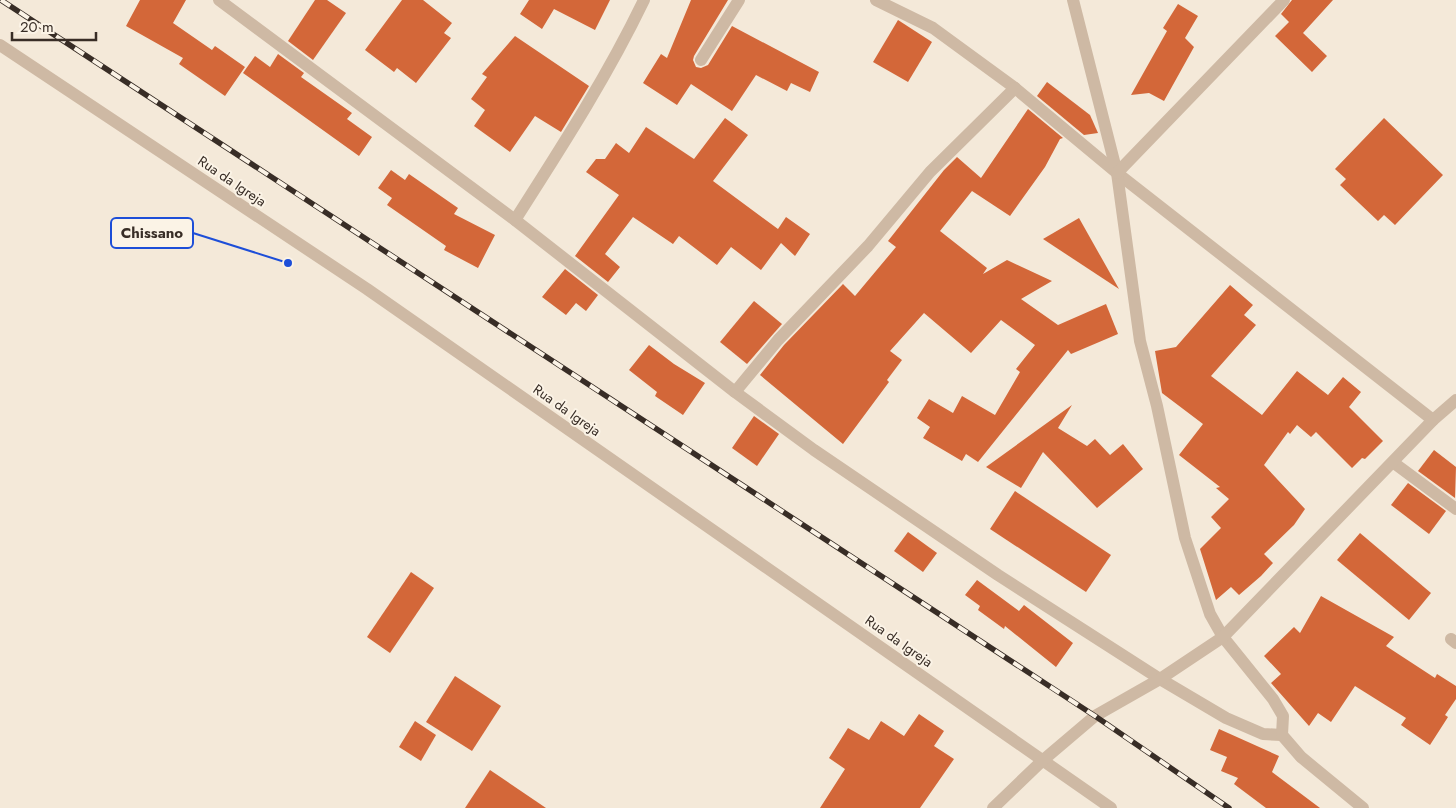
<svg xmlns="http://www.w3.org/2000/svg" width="1456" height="808" viewBox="0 0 1456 808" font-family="Jost,sans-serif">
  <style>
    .building { fill: #d36739 }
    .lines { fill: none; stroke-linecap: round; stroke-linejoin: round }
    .minor { stroke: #ceb9a4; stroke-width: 12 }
    .rail-casing { stroke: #382d26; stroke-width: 5.5 }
    .rail { stroke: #fbf3e6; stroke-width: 4; stroke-dasharray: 11; stroke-linecap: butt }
    .labels { text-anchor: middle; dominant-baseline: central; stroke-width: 4; stroke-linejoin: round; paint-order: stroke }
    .street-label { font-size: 14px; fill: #382d26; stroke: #fbf3e6 }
    .leader { fill: none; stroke: #1d4ed8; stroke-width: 2 }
    .callout-dot { fill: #1d4ed8; stroke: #fbf3e6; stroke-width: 2 }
    .callout { fill: #fbf3e6; stroke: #1d4ed8; stroke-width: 2 }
    .callout-label { font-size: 15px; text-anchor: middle; font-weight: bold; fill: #382d26 }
  </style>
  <rect width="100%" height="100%" fill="#f4e9d9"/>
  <!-- building -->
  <g class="building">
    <path d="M140 0H186L173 23 212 50 215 46 245 67 225 96 179 64 183 58 126 26Z"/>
    <path d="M315 0H327L346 13 313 60 288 41Z"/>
    <path d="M402 0H423L452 23 444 33 451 38 416 83 397 68 394 72 365 50Z"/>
    <path d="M529 0H610L595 30 554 9 542 29 520 14Z"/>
    <path d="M691 0H728L694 56 693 60 696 67 701 68 708 65 732 26 819 72 810 92 791 83 787 91 756 75 732 111 691 84 677 105 643 83 661 54 667 58Z"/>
    <path d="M1292 0H1333L1303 33 1327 56 1312 72 1275 36 1289 22 1281 14Z"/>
    <path d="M1178 4 1198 16 1185 38 1194 47 1164 101 1149 93 1131 95 1167 31 1163 28Z"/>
    <path d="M898 20 932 42 908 82 873 62Z"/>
    <path d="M515 36 589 86 561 132 535 116 510 152 474 126 485 110 471 99 487 77 482 74Z"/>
    <path d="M278 54 304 73 301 77 352 113 347 119 372 137 359 156 243 73 255 56 270 67Z"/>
    <path d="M1047 82 1090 115 1098 133 1084 135 1037 96Z"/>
    <path d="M1028 109 1063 138 1060 139 1045 167 1010 216 972 191 940 231 987 268 983 274 1007 260 1052 281 1021 299 1058 325 1106 304 1118 334 1071 354 1068 350 978 462 966 454 962 461 923 438 930 427 917 418 929 399 953 413 962 396 995 415 1020 372 1016 369 1035 345 1001 320 971 353 924 313 890 351 902 360 887 380 889 382 843 444 760 375 784 345 843 284 855 296 896 247 888 241 944 170 957 157 981 178Z"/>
    <path d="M725 118 748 135 713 181 778 229 786 217 810 234 795 256 781 243 761 270 731 247 717 265 679 236 673 244 633 217 605 254 620 267 608 282 575 256 619 195 586 172 596 159H605L616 143 629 153 646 127 694 159Z"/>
    <path d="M1384 118 1443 175 1395 225 1384 215 1378 221 1340 185 1346 179 1335 169Z"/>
    <path d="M391 170 405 180 409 174 458 208 454 214 495 235 478 268 444 250 446 246 387 205 392 198 378 188Z"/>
    <path d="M1079 218 1119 289 1043 239Z"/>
    <path d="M565 269 598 295 586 311 576 303 566 315 542 297Z"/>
    <path d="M1230 285 1253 305 1244 315 1256 325 1211 376 1262 415 1297 371 1328 395 1343 377 1361 392 1349 407 1383 441 1365 459 1362 458 1352 468 1316 432 1311 437 1297 425 1290 434 1288 432 1264 465 1305 509 1294 525 1264 554 1273 563 1261 576 1239 595 1231 587 1216 600 1200 549 1221 528 1211 517 1229 499 1216 488 1220 487 1179 455 1203 424 1162 393 1155 351 1176 347Z"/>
    <path d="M754 301 782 324 747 364 720 342Z"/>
    <path d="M649 345 674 364 705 383 683 415 655 396 657 392 629 370Z"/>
    <path d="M1072 405 1058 428 1087 446 1095 439 1110 455 1123 444 1143 469 1097 508 1043 452 1021 488 986 467Z"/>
    <path d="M754 416 779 434 757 466 732 448Z"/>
    <path d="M1434 450 1456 467 1455 498 1418 471Z"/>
    <path d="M1408 483 1446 511 1429 534 1391 505Z"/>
    <path d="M1015 491 1111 555 1086 592 990 529Z"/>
    <path d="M908 532 937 553 923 572 894 551Z"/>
    <path d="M1360 533 1431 593 1409 620 1337 560Z"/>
    <path d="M411 572 434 588 390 653 367 637Z"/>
    <path d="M977 580 1019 611 1024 605 1073 643 1056 667 1005 626 1004 629 978 610 980 606 965 595Z"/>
    <path d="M1321 596 1394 637 1386 646 1435 678 1437 674 1456 686V699L1445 715 1448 717 1430 745 1401 725 1406 718 1355 686 1331 722 1318 713 1309 726 1271 683 1281 674 1264 656 1294 627 1300 633Z"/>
    <path d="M455 676 501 706 472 751 426 722Z"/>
    <path d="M919 714 944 731 934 746 954 759 920 808H820L845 769 829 758 848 728 869 740 881 721 904 736Z"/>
    <path d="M415 721 436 735 421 761 399 747Z"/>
    <path d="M1219 729 1279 756 1272 772 1320 808H1266L1234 784 1238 778 1221 771 1227 757 1210 750Z"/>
    <path d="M490 770 546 808H465Z"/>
  </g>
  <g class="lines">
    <!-- minor -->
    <g class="minor">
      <path d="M219 0 515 220 735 392 814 450 998 575 1160 679 1226 718 1263 734 1282 735"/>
      <path d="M876 0 933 28 1015 88 1117 173 1433 420"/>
      <path d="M1073 0 1117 173 1140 341 1157 406 1185 538 1210 614 1223 637 1273 699 1283 716 1282 735 1301 757 1363 808"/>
      <path d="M0 45 367 289 1111 808"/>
      <path d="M701 60 739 0"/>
      <path d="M1117 173 1284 0"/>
      <path d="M515 220C561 148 607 77 644 0"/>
      <path d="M735 392 778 340 868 246 930 172 1015 88"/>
      <path d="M1394 463 1456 509"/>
      <path d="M1451 639 1456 643"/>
      <path d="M993 808 1042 761 1095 716 1160 679 1223 637 1433 420 1456 400"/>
    </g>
    <defs>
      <path id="rail" d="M1 0 1095 716 1229 808"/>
    </defs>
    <!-- rail casing -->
    <use href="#rail" class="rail-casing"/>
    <!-- rail -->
    <use href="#rail" class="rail"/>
  </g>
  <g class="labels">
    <!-- street labels -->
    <g class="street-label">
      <text transform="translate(232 181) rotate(34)">Rua da Igreja</text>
      <text transform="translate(567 410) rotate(35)">Rua da Igreja</text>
      <text transform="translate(899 641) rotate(35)">Rua da Igreja</text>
    </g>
  </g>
  <!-- callouts -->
  <path class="leader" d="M288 263L193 233"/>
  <circle class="callout-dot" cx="288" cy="263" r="5"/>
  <rect class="callout" x="111" y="218" width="82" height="30" rx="5"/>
  <g class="callout-label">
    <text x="152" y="238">Chissano</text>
  </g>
  <!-- scale -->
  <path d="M12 32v8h84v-8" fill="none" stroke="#382d26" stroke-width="2.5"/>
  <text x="20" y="32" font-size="15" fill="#382d26" stroke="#fbf3e6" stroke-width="4" paint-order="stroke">20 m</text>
</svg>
